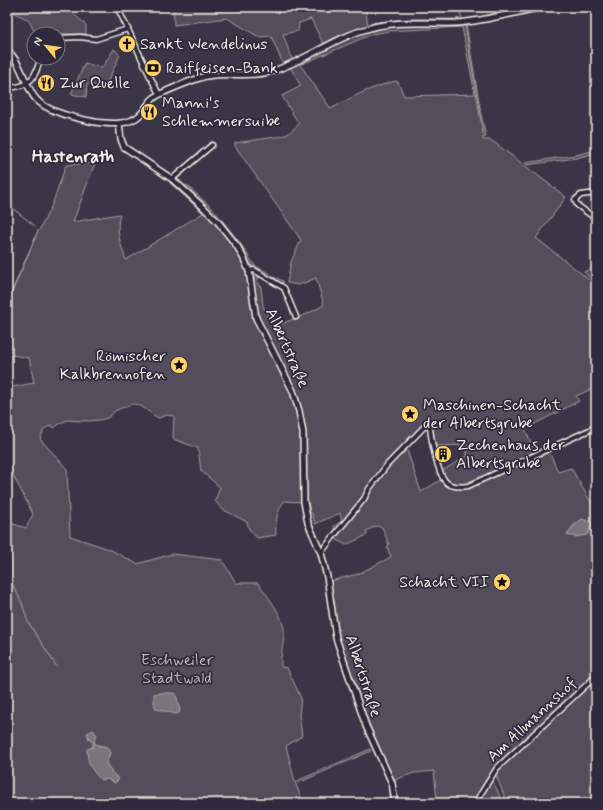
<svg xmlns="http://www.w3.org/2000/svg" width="603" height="810" viewBox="0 0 603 810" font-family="Mynerve,sans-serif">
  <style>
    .green { fill: #534e5c; stroke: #a4a0a2; fill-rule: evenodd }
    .water { fill: #78747b; stroke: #aaa6a7 }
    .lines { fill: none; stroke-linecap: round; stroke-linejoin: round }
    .stream { stroke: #aaa6a7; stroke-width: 1 }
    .minor-casing { stroke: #f4f1e8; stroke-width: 7 }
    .major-casing { stroke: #f4f1e8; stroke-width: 8 }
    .minor { stroke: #2f2a3d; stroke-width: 4 }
    .major { stroke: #2f2a3d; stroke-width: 5 }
    .labels { text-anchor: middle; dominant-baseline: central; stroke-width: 3.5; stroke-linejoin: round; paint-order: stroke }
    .poi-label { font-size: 16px; fill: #f4f1e8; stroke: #2f2a3d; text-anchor: start }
    .street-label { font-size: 16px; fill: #f4f1e8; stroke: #2f2a3d }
    .park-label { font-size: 16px; fill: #bcb8b7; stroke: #2f2a3d }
    .quarter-label { font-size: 18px; font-weight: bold; fill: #f4f1e8; stroke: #2f2a3d }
  </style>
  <rect width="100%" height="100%" fill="#3b3647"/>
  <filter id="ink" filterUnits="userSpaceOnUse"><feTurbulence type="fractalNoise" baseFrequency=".025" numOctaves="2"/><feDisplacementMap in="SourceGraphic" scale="8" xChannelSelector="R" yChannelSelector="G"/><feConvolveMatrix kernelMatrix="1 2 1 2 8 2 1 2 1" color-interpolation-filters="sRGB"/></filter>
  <g filter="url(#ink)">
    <!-- green -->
    <g class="green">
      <path d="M7 7H66L86 25V34H40C30 30 34 27 28 20 26 18 11 12 7 9Z"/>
      <path d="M164 7H365L368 25 366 27 324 45 311 19 299 23 298 31 283 34 292 60 283 64 271 36 259 37 227 18 174 25 173 8Z"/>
      <path d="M408 19H460L461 20 408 21 372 26 370 23Z"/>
      <path d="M466 24 481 114 486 137H483V140H489L495 143 566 197 536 238 596 285V387L576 396 579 401 525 429 535 453 468 485C453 485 448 485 442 471L467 456V445L434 446 430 422 406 447 421 492 442 479C449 486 459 489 469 488L547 451H549L558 472 571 468 596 511V674L494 768 472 803H424L437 800 434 771 414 773 394 780C372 735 353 687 339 639 334 620 333 600 330 581L358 574 391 557 387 547 389 545 382 527 376 526 366 531 367 535 346 545 337 540 334 526 342 521 340 513 315 524 312 513H310L307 495 302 496V502L284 501C277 511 275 522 276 535L257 538 249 529 247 522 222 509 215 501 220 487 201 471 198 448 173 439 174 416 166 415 159 418C152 416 141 403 133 404 131 404 118 410 116 410 113 413 110 417 107 418 98 422 76 421 67 420 62 423 58 424 54 428L52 425 44 429 40 439 67 469 70 536 109 549 137 564 172 554 222 560 236 583H258C268 597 286 618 284 636 283 647 280 655 281 667L287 668 301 698 299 715 302 736 286 746 295 782 303 803H105L94 798 89 803H7V522L26 528 33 514 13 475H7V388L34 383 29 358 7 354V302L38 231 40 229 52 205 66 165 95 163 73 222 119 214 120 215C115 230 121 246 126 260L203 213 170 183 172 182C200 206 242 243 248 282L254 281 255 272 267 278 259 277 257 281 258 285 261 287 263 306 273 327 307 314 324 305 316 278 299 285 287 283 291 262 301 240 235 146V143L282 136 288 134 299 124 282 96 301 86 290 67 299 63 331 109C353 96 370 88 395 81L398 82 404 96 475 94 462 27 389 31 372 34 302 64V60C324 49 347 36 372 30 401 23 436 24 466 24ZM94 740 95 744 107 747 110 753 106 763 112 773 119 779 111 782 108 779 93 747Z"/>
      <path d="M114 49 120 55 105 87 87 84 86 97 71 94 85 63 102 68Z"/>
      <path d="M596 150V153L576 158 527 165 525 163 576 155Z"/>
      <path d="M187 185 213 209 240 243 255 266 269 273 271 276 283 281 284 282 279 283 253 269 252 265 239 244 211 211 185 186Z"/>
      <path d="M596 266V283L584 272Z"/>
      <path d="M596 679V803H507L495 773Z"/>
      <path d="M370 749 371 751 298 783 297 781Z"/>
      <path d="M491 781H493L503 803H477Z"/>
    </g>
    <!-- water -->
    <g class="water">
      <path d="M582 519 593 523 587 535 575 537 567 535 573 526Z"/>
      <path d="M162 693H172L176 694 180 711 179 713 176 714 156 709 154 703V694Z"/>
      <path d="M93 730 97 735 94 740 95 744C103 749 104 742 110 753L106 763 112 773 119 779 115 783 108 779 101 780C92 771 87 763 87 749L93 747V743L89 739 87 733Z"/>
    </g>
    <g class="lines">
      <!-- stream -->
      <g class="stream">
        <path d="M459 7 462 19"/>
        <path d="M465 25 483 134"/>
        <path d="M7 204 35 226"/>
        <path d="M7 304 38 231"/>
        <path d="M7 578 14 587 22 603 28 622 57 667"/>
      </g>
      <defs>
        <g id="minor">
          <path d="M117 7C132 36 144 66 159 94"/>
          <path d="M58 38 80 37 96 39 128 29"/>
          <path d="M7 88C30 87 36 78 40 58"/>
          <path d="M172 179 212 145"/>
          <path d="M596 193 581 195 575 200 577 205 596 219"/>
          <path d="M249 271 254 270 284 288 296 317"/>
          <path d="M321 553 333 537 364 499 369 489 387 465 425 426 428 425 430 427C431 439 437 471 445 481 450 487 461 487 468 486L596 427"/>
          <path d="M475 803 497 768 596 676"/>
        </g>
        <g id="major">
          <path d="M7 50C17 59 22 72 27 84 30 89 32 95 36 99 47 112 79 119 95 122 110 124 129 126 141 114 146 109 148 102 154 98 159 93 200 77 207 76 229 72 254 78 276 70 308 59 336 37 370 28 398 20 428 24 457 23 485 21 513 13 541 7"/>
          <path d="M119 124 121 139 124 147 172 179 203 207 218 222 237 246 244 259 249 271 256 318 293 391 299 411 303 433 304 502 308 523 321 553 327 577 336 638 366 726 392 783 395 803"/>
        </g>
      </defs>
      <!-- minor casing -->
      <use href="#minor" class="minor-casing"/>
      <!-- major casing -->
      <use href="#major" class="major-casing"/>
      <!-- minor -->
      <use href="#minor" class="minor"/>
      <!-- major -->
      <use href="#major" class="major"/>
    </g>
  </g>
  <!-- icons -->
  <defs>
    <symbol id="church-disc" viewBox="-11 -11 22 22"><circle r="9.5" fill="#ffd166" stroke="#2f2a3d"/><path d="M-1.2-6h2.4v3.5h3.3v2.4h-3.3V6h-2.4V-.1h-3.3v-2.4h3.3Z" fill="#111"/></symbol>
    <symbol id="bank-disc" viewBox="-11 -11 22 22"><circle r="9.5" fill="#ffd166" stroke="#2f2a3d"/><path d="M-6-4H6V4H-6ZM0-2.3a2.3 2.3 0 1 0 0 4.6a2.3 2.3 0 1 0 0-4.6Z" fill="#111"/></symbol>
    <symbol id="restaurant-disc" viewBox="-11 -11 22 22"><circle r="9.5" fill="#ffd166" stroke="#2f2a3d"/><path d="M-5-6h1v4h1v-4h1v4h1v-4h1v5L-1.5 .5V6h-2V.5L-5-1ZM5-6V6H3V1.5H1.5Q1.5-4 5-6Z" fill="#111"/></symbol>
    <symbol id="sight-disc" viewBox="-11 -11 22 22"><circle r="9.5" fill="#ffd166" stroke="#2f2a3d"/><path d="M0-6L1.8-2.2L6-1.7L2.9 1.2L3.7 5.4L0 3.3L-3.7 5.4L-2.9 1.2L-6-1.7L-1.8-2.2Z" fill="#111"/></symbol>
    <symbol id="building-disc" viewBox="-11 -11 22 22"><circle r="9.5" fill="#ffd166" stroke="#2f2a3d"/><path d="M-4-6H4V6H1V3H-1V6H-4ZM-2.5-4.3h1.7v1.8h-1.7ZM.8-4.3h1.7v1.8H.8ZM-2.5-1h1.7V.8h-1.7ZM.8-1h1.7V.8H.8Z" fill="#111"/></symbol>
  </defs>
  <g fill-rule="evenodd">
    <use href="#church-disc" x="117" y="34" width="20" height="20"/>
    <use href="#bank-disc" x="143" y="58" width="20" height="20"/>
    <use href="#restaurant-disc" x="36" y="73" width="20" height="20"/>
    <use href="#restaurant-disc" x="139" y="102" width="20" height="20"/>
    <use href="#sight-disc" x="169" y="355" width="20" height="20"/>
    <use href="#sight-disc" x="400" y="404" width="20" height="20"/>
    <use href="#building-disc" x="433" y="444" width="20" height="20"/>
    <use href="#sight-disc" x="492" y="572" width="20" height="20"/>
  </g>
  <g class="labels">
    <!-- poi labels -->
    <g class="poi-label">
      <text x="140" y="44">Sankt Wendelinus</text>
      <text x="166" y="68">Raiffeisen-Bank</text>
      <text x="59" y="83">Zur Quelle</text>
      <text x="162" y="103">Manni's<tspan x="162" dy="18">Schlemmersuibe</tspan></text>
      <text x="166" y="356" text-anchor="end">Römischer<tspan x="166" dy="18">Kalkbrennofen</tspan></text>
      <text x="423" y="405">Maschinen-Schacht<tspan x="423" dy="18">der Albertsgrube</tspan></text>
      <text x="456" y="445">Zechenhaus der<tspan x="456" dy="18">Albertsgrube</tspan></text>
      <text x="489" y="582" text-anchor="end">Schacht VII</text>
    </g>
    <!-- street labels -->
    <g class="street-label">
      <text transform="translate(287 348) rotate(66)">Albertstraße</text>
      <text transform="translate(363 676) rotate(72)">Albertstraße</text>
      <text transform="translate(532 720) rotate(-43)">Am Allmannshof</text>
    </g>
    <!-- park labels -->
    <g class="park-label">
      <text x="177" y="660">Eschweiler<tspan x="177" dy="18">Stadtwald</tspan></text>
    </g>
    <!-- quarter labels -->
    <g class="quarter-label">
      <text x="73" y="157">Hastenrath</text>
    </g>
  </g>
  <!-- margin -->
  <rect width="603" height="810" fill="none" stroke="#2f2a3d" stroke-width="24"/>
  <rect x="12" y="12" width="579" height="786" fill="none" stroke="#f4f1e8" stroke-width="1.5" filter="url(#ink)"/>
  <!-- north arrow -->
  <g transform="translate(46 46) rotate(299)"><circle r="19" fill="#2f2a3d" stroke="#7e7a81"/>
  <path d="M0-3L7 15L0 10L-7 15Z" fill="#ffd166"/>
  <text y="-6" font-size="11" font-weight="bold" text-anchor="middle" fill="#f4f1e8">N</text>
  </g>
</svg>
